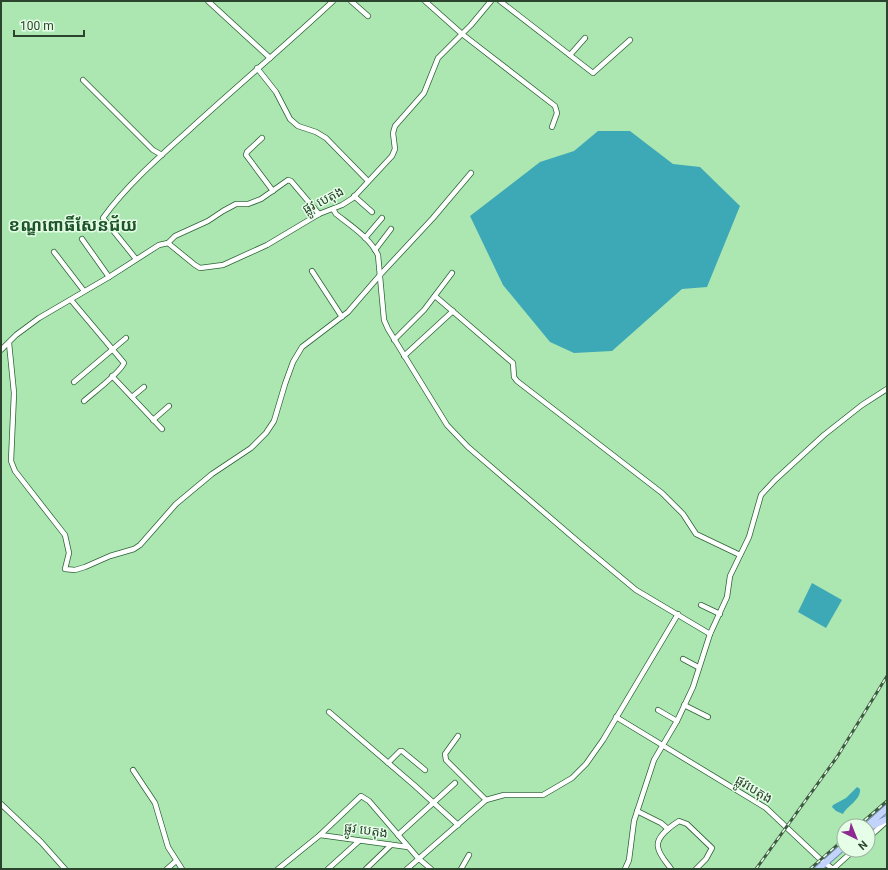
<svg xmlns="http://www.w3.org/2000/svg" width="888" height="870" viewBox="0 0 888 870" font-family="Roboto,'Noto Sans Khmer',sans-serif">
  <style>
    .water { fill: #3da9b7 }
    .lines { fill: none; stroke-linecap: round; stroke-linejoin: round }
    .minor-casing { stroke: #2c6335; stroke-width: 6 }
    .major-casing { stroke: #748db3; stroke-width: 8 }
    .minor { stroke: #fff; stroke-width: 4.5 }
    .major { stroke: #c2d3fc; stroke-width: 6 }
    .rail-casing { stroke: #3e5b41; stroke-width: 3 }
    .rail { stroke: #e6fee8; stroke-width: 1.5; stroke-dasharray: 4.5; stroke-linecap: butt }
    .labels { text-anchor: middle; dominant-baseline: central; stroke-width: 3; stroke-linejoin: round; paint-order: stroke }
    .street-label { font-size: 13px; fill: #2c442e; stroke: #e6fee8 }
    .district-label { font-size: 17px; font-weight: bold; fill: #1e5528; stroke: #e6fee8 }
  </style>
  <rect width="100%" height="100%" fill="#ace7b2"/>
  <!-- water -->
  <g class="water">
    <path d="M598 131H630L673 164 700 167 740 206 707 287 682 289 612 351 574 353 550 342 503 285 470 216 540 162 574 151Z"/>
    <path d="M812 583 842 600 826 628 798 612Z"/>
    <path d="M857 787 860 789C861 800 848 805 843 814L836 811 832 807 833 805 846 798Z"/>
  </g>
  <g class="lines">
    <defs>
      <g id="minor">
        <path d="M208 1 270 58"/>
        <path d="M351 1 368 16"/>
        <path d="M425 1 462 34 555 106 557 113 552 127"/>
        <path d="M500 1 593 73 630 40"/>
        <path d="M570 55 585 38"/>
        <path d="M257 68 276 92 290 119 298 126 316 132 326 138 368 181"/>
        <path d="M83 80 153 150 162 155"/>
        <path d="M262 138 247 152 246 155 273 191"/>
        <path d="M354 196 372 212"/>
        <path d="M333 209 336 214C351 226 370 238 378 255L384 320 388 329 447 425 468 447 582 545 636 590 710 634"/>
        <path d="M365 238 382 218"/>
        <path d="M82 239 109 277"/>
        <path d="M168 243 175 236 208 221 223 211 236 204H248L261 199 288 180 291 181 319 214"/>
        <path d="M375 250 391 229"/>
        <path d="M54 252 84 291"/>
        <path d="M136 259 103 218C127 185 158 158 188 131 236 87 286 45 333 1"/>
        <path d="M312 271 342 317"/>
        <path d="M435 296 513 363 514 377 517 381 662 493 683 514 696 534 740 555"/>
        <path d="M71 300 124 363C120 373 93 393 84 401"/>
        <path d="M394 340 424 310 452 273"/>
        <path d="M9 343 14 393 11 461 15 471 65 535 69 553 65 569 75 570 85 567 110 556 134 549 140 545 176 504 212 474 251 448 266 433 274 421 285 384 293 362 302 347 348 312 380 275 433 218 471 173"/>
        <path d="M1 350 16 335 39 318 109 277 159 245 168 243 195 265 200 268 223 265 267 245 319 214 342 205 353 198 392 156 395 149 393 133 395 126 424 93 438 58 471 25 491 1"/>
        <path d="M404 356 453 311"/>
        <path d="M112 376 162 429"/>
        <path d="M74 382 126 338"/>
        <path d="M132 397 144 387"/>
        <path d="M153 420 169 406"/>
        <path d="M701 605 720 614"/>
        <path d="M683 659 698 667"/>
        <path d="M684 705 708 717"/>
        <path d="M658 710 677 721"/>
        <path d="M329 712 414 785 458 825"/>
        <path d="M616 717 766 808 821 860 833 869 854 850"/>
        <path d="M458 736 445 754 446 760 486 800"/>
        <path d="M388 763 400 751H402L425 770"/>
        <path d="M133 770 155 803 168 847 182 869"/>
        <path d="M1 804 41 842 65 869"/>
        <path d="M637 811 661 823 668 829"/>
        <path d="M320 835 408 847"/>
        <path d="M398 835 455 783"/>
        <path d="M868 838 887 821"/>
        <path d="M167 869 176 861"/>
        <path d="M278 869 320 835 361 796 369 801 418 858 431 869"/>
        <path d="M328 869 359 841"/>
        <path d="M366 869 391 845"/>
        <path d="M407 869 486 800 504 795H543L572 778 586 764 603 740 678 614"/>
        <path d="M461 869 469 855"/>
        <path d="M625 869 629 860 634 821 654 760 677 721 693 687 710 634 727 597 730 576 749 537 761 495 775 480 824 435 862 405 887 389"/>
        <path d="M671 869C667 863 659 855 658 847 656 837 671 826 679 821L687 824 712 848 706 859 696 869"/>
      </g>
      <g id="major">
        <path d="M867 826 887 808"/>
        <path d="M868 828 887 819"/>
        <path d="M818 869 844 846"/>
      </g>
    </defs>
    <!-- minor casing -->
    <use href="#minor" class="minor-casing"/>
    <!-- major casing -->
    <use href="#major" class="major-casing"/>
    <!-- minor -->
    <use href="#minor" class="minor"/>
    <!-- major -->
    <use href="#major" class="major"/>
    <defs>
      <g id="rail">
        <path d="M858 826 887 801"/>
        <path d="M756 869 837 757 887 676"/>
        <path d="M810 869 844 839"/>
      </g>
    </defs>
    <!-- rail casing -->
    <use href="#rail" class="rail-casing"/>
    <!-- rail -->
    <use href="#rail" class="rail"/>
  </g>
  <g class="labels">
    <!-- street labels -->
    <g class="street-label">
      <text transform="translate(323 200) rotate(-27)">ផ្លូវ បេតុង</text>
      <text transform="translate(754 789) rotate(32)">ផ្លូវបេតុង</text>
      <text transform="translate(366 830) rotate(8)">ផ្លូវ បេតុង</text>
    </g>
    <!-- district labels -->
    <g class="district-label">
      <text x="73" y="225">ខណ្ឌពោធិ៍សែនជ័យ</text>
    </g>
  </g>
  <!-- border -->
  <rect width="888" height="870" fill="none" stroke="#2c442e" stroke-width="4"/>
  <!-- north arrow -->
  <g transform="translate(856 838) rotate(137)"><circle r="19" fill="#e6fee8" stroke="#9cb49e"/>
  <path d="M0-3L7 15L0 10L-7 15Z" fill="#8e2990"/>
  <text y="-6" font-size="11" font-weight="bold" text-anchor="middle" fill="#2c442e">N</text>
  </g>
  <!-- scale -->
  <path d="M14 30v6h70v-6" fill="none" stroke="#2c442e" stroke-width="2"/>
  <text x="20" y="30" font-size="12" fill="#2c442e" stroke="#e6fee8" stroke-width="3" paint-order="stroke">100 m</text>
</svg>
